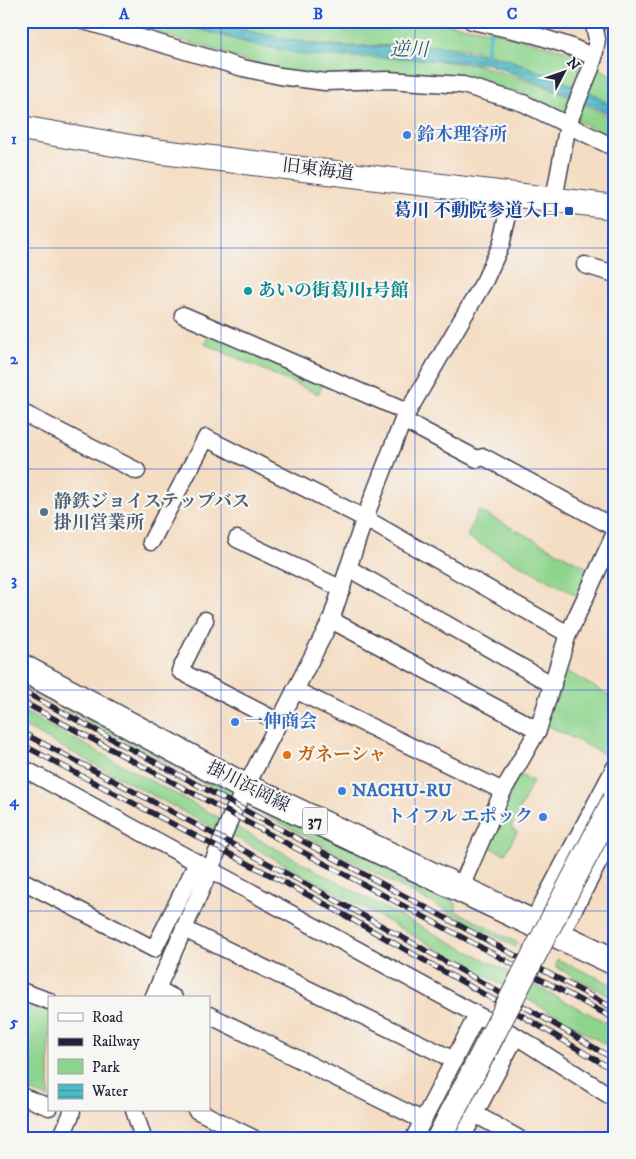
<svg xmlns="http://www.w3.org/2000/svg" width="636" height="1159" viewBox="0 0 636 1159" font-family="'IM FELL DW Pica','Noto Serif JP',serif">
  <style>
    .green { fill: #8ed48d; stroke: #587b64 }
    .water { fill: url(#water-rules); stroke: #376e80 }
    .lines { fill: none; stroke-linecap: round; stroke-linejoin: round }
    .stream { stroke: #4cbac5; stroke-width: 4.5 }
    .street-casing { stroke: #423e4f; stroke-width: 19 }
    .secondary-casing { stroke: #423e4f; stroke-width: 26 }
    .primary-casing { stroke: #423e4f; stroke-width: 29 }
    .street { stroke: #fff; stroke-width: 16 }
    .secondary { stroke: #fff; stroke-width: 24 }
    .primary { stroke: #fff; stroke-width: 26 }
    .rail-casing { stroke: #22223b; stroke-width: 5.5 }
    .rail { stroke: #f6f6f2; stroke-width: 4; stroke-dasharray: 11; stroke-linecap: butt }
    .secondary-bridge-casing { stroke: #423e4f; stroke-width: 26; stroke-linecap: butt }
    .secondary-bridge { stroke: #fff; stroke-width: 24 }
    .grid { fill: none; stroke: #1d4ed8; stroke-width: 1; stroke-opacity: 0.55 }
    .shop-dot { fill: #3f7fe0; stroke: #f6f6f2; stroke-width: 2 }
    .transit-dot { fill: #1a4fb4; stroke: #f6f6f2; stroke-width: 2 }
    .culture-dot { fill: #0f9aa8; stroke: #f6f6f2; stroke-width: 2 }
    .service-dot { fill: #5c6f8a; stroke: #f6f6f2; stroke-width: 2 }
    .food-dot { fill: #e8710a; stroke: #f6f6f2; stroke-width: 2 }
    .labels { text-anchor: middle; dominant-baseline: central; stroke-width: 4.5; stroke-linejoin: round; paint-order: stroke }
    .shield { fill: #f6f6f2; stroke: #626272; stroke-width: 1 }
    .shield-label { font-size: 16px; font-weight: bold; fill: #22223b }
    .shop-label { font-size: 18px; font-weight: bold; fill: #366cbe; stroke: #f6f6f2; text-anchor: start }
    .street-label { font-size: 18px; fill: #22223b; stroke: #f6f6f2 }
    .transit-label { font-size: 18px; font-weight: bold; fill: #164399; stroke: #f6f6f2; text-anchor: end }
    .culture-label { font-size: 18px; font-weight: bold; fill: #0d838f; stroke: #f6f6f2; text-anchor: start }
    .service-label { font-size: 18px; font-weight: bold; fill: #4e5e75; stroke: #f6f6f2; text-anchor: start }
    .food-label { font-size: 18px; font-weight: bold; fill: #c56008; stroke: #f6f6f2; text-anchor: start }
    .water-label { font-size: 19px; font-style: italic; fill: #31576b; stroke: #f6f6f2 }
    .neatline { fill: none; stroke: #1d4ed8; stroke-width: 2 }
    .grid-label { font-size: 16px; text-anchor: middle; font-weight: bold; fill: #1d4ed8 }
  </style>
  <defs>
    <pattern id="water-rules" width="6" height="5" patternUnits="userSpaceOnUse" patternTransform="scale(1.25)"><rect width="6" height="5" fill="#4cbac5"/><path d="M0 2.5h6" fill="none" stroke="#3f97a1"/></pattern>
  </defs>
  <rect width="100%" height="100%" fill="#f6f6f2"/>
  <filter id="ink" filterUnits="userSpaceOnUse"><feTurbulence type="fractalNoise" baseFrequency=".02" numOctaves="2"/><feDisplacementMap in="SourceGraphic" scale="10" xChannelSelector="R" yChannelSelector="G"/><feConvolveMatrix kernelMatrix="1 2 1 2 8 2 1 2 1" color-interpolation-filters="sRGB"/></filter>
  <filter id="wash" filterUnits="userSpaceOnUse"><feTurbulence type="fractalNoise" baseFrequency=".0096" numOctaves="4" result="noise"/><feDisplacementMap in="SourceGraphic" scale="20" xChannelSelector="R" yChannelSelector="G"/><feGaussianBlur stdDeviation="1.12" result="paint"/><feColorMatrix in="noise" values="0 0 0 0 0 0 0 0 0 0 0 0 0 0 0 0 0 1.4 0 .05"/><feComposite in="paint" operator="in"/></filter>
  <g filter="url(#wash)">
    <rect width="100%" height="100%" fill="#f4ddc3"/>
    <!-- green -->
    <g class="green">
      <path d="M117 21H172L248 43 321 56 421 59 478 65 544 86 615 119V140L522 93 442 75 332 80 266 69 228 54Z"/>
      <path d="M219 21 364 23 430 21 496 32 571 52 615 77V109L594 94 511 60 469 49 425 45 338 46 290 40 239 29Z"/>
      <path d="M209 333 325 382 318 394 205 344Z"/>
      <path d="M478 510 590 569 576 595 467 537Z"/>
      <path d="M558 666 615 699V741L608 756 541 722Z"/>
      <path d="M21 674 456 903V911L518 943 515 947 21 686Z"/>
      <path d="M21 710 396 914 615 1027V1050L499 983 239 839 214 828 21 725Z"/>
      <path d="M514 772 533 781 511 828 517 832 505 854 489 847 476 876 469 873Z"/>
      <path d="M557 959 615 986V999L556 967Z"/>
      <path d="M21 998 49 1008V1098L21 1088Z"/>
    </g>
    <!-- water -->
    <path class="water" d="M172 21H220L242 30 311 44 348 47 440 46 508 59 594 94 615 109V119L607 113 546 86 487 64 404 58 311 56 248 43Z"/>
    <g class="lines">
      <!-- stream -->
      <g class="stream">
        <path d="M234 32 237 21"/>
        <path d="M485 58 491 28"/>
      </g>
    </g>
  </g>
  <g filter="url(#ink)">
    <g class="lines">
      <defs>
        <g id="street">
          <path d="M84 21 243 68 280 76 325 82 388 80 463 85 523 103 615 148"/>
          <path d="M472 21 535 35 569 46 594 57"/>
          <path d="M554 199 568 124 591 68 594 57 597 39 593 21"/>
          <path d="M585 265 615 274"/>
          <path d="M183 315 407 412"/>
          <path d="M21 412 137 471"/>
          <path d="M403 420 477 459 484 457 615 528"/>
          <path d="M237 539 342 589"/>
          <path d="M151 542 206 438 364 518 568 634"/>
          <path d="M348 568 553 685"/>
          <path d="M205 620 180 671 279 722"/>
          <path d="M331 620 538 730"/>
          <path d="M295 690 503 791"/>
          <path d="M21 767 516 1036 615 1099"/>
          <path d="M21 880 154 949 197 863"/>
          <path d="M460 889 503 791 538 730 567 637 615 533"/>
          <path d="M532 923 615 767"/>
          <path d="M184 929 454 1060"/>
          <path d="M560 936 615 831"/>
          <path d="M157 989 174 998"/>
          <path d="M21 991 49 1001"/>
          <path d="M153 998 210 870 232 814 331 620 364 520 403 420 485 280 501 245 513 195"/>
          <path d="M209 1015 422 1120"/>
          <path d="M21 1096 49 1107"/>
          <path d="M134 1110 143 1138"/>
          <path d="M196 1110 253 1138"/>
          <path d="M475 1114 518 1138"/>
          <path d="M61 1138 71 1115 72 1110"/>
          <path d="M414 1138 477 1015"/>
          <path d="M462 1138 516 1036"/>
        </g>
        <path id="secondary" d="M21 128 154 151 615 207"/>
        <path id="primary" d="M21 667 245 787 615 962"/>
      </defs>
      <!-- street casing -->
      <use href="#street" class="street-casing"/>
      <!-- secondary casing -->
      <use href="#secondary" class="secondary-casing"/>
      <!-- primary casing -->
      <use href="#primary" class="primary-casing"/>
      <!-- street -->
      <use href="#street" class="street"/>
      <!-- secondary -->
      <use href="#secondary" class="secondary"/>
      <!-- primary -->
      <use href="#primary" class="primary"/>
      <defs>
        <g id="rail">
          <path d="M21 690 615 1009"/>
          <path d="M21 701 615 1019"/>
          <path d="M21 732C221 837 421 944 615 1060"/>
          <path d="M21 744 325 904 519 1014 615 1071"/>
        </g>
      </defs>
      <!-- rail casing -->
      <use href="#rail" class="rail-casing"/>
      <!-- rail -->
      <use href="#rail" class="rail"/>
      <defs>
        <path id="secondary-bridge" d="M439 1138 615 799"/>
      </defs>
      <!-- secondary-bridge casing -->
      <use href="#secondary-bridge" class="secondary-bridge-casing"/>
      <!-- secondary-bridge -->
      <use href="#secondary-bridge" class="secondary-bridge"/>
    </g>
  </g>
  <!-- grid -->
  <path class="grid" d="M221 21V1138M415 21V1138M21 248H615M21 469H615M21 690H615M21 911H615"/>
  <!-- markers -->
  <g class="shop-dot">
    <circle cx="407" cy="135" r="5"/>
    <circle cx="235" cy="722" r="5"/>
    <circle cx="342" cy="791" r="5"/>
    <circle cx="543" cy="817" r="5"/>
  </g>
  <rect class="transit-dot" x="564" y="206" width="10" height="10" rx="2.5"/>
  <circle class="culture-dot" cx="248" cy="291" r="5"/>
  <circle class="service-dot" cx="44" cy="512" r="5"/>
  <circle class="food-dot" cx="287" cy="755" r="5"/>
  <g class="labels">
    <!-- shield labels -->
    <rect class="shield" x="302.5" y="807.5" width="25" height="27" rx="4"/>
    <g class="shield-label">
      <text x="315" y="821">37</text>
    </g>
    <!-- shop labels -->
    <g class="shop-label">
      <text x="417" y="135">鈴木理容所</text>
      <text x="245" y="722">一伸商会</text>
      <text x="352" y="791">NACHU-RU</text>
      <text x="533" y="817" text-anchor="end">トイフル エポック</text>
    </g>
    <!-- street labels -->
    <g class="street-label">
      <text transform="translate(318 170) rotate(7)">旧東海道</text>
      <text transform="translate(248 787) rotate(27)">掛川浜岡線</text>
    </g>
    <!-- transit labels -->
    <g class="transit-label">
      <text x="559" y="211">葛川 不動院参道入口</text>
    </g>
    <!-- culture labels -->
    <g class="culture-label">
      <text x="258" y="291">あいの街葛川1号館</text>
    </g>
    <!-- service labels -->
    <g class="service-label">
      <text x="54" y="502">静鉄ジョイステップバス<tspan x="54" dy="21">掛川営業所</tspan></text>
    </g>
    <!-- food labels -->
    <g class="food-label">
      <text x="297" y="755">ガネーシャ</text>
    </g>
    <!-- water labels -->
    <g class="water-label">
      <text transform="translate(409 50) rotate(1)">逆川</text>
    </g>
  </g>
  <!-- margin -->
  <rect width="636" height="1159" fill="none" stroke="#f6f6f2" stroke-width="55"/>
  <!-- legend -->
  <rect x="48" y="996" width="162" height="115" fill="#f6f6f2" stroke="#a1a1a9"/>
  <rect x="58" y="1013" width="25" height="8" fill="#ffffff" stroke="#a1a1a9"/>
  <text x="92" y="1022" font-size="15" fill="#22223b">Road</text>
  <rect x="58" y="1038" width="25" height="8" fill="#22223b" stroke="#a1a1a9"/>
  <text x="92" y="1046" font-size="15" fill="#22223b">Railway</text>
  <rect x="58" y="1059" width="25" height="15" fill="#8ed48d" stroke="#a1a1a9"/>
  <text x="92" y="1072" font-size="15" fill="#22223b">Park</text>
  <rect x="58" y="1084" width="25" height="15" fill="url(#water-rules)" stroke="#a1a1a9"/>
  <text x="92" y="1096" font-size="15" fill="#22223b">Water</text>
  <!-- north arrow -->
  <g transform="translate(564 72) rotate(49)" stroke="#f6f6f2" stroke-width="4" paint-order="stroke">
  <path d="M0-4L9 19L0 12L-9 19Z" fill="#22223b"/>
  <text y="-8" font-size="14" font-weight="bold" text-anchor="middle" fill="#22223b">N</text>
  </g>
  <rect x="28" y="28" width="580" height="1104" class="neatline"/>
  <g class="grid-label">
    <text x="124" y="19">A</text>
    <text x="318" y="19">B</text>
    <text x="512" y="19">C</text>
    <text x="14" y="144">1</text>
    <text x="14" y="364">2</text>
    <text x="14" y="585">3</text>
    <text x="14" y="806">4</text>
    <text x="14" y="1027">5</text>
  </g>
</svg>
